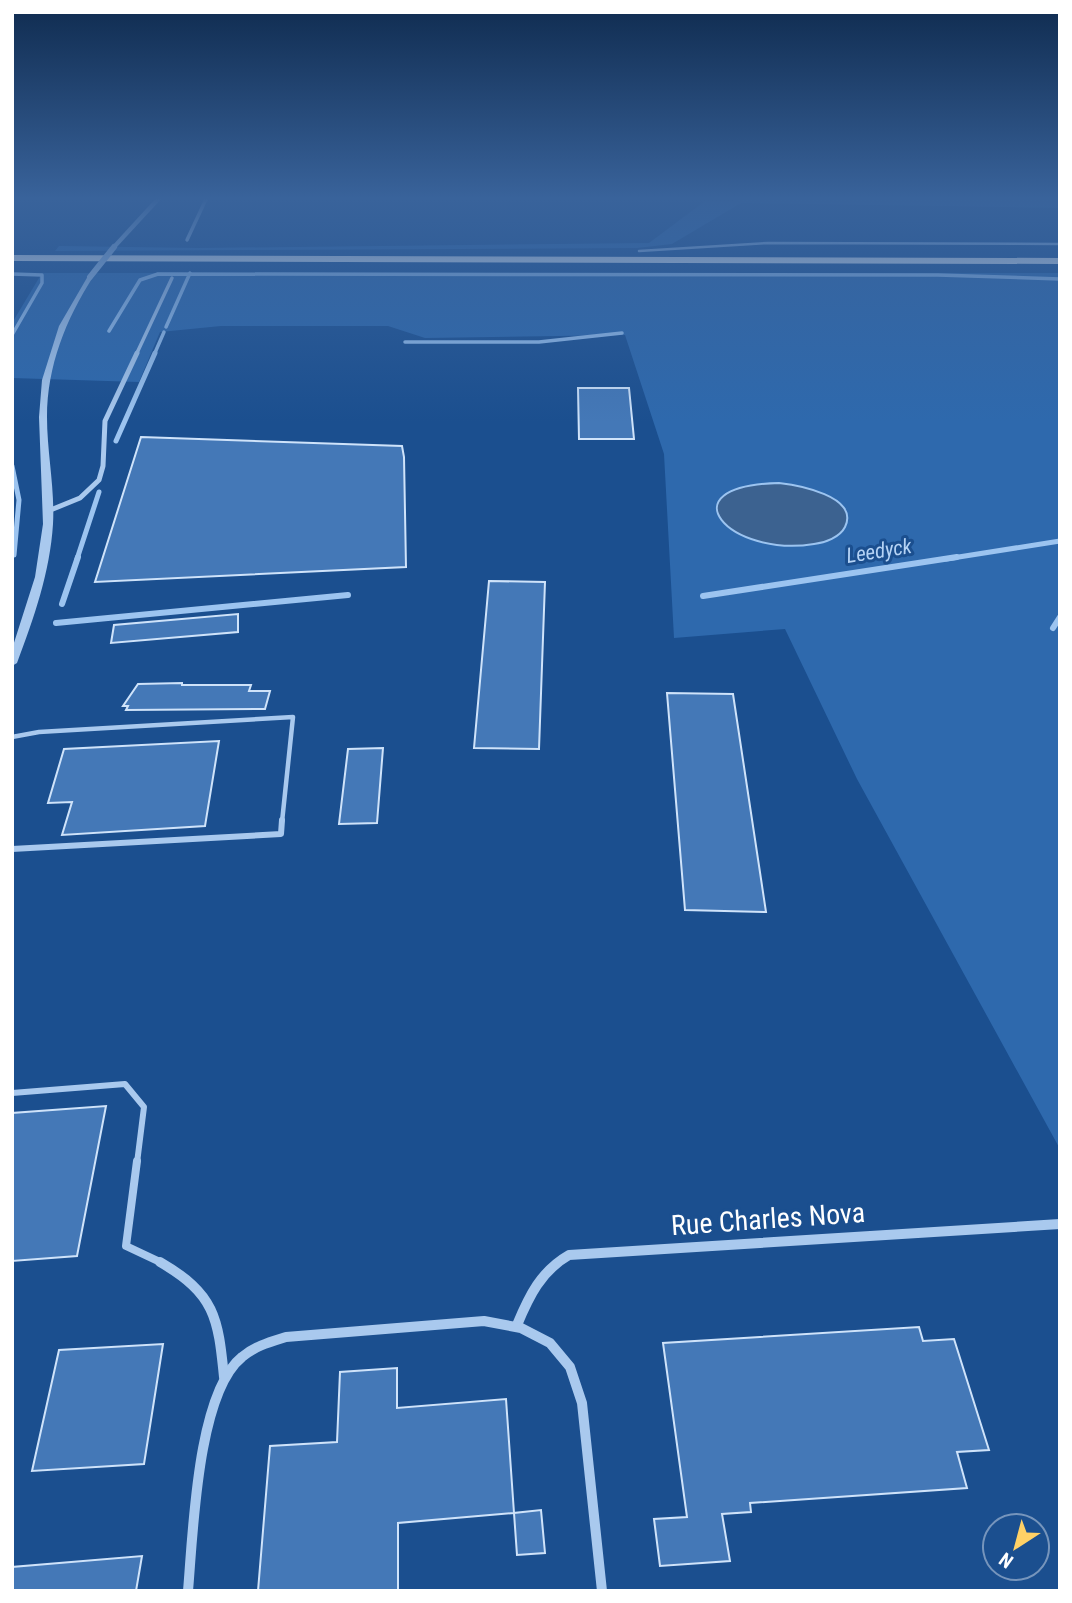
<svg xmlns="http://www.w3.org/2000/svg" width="1072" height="1603" viewBox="0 0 1072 1603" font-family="'Roboto Condensed',sans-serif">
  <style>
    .green { fill: #2e69ad }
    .water { fill: #3c6290; stroke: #9cc4f0; stroke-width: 2 }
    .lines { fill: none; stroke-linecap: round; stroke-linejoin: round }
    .stream-far2 { stroke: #9cc4f0; stroke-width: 3.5 }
    .stream-far1 { stroke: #9cc4f0; stroke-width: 5 }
    .stream { stroke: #9cc4f0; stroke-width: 6 }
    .building { fill: #4478b7; stroke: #cfe3fa; stroke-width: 2 }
    .service-far3 { stroke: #a9c9ee; stroke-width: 2.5 }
    .service-far2 { stroke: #a9c9ee; stroke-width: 4.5 }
    .service-far1 { stroke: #a9c9ee; stroke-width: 6 }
    .service { stroke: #a9c9ee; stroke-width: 8 }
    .minor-far2 { stroke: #a9c9ee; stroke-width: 3.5 }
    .minor-far1 { stroke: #a9c9ee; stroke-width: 5 }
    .minor { stroke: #a9c9ee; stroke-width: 10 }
    .tertiary { fill: #a9c9ee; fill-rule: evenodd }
    .motorway { fill: #fff; fill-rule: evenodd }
    .tertiary-bridge { stroke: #a9c9ee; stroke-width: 6 }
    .labels { text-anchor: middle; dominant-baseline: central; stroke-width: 6; stroke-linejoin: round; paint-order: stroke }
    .far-water-label { font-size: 21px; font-style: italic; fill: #b5d3f5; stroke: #1b4f8f }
    .near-street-label { font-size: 28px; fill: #fff; stroke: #1b4f8f }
  </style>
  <rect width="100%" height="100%" fill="#1b4f8f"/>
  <!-- green -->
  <g class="green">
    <path d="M742 197H1060V208L741 203 672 244 637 248 55 251 59 246 199 248 649 243 705 201H733Z"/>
    <path d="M42 273H1060V1149L857 779 785 629 674 638 664 454 625 335 425 338 388 326H221L160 332 139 382 12 378V323Z"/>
  </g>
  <!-- water -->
  <path class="water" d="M779 483C797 485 860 496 845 527 840 537 825 543 814 544 730 558 663 486 779 483Z"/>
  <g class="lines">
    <!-- stream-far2 -->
    <g class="stream-far2">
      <path d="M12 274 42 275V283L12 335"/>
      <path d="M166 327 190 273"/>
      <path d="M109 331 140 280 158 274 938 275 1060 279"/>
      <path d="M405 342H539L622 333"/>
      <path d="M154 355 164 332"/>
    </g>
    <!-- stream-far1 -->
    <g class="stream-far1">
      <path d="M116 441 155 353"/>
      <path d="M12 466 19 500 14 555"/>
      <path d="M77 559 99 492"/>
      <path d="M946 559 1060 541"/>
    </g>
    <!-- stream -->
    <g class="stream">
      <path d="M703 596 957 557"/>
      <path d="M62 604 78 557"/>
      <path d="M56 623 348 595"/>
      <path d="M1053 628 1060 617"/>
    </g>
  </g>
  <!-- building -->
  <g class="building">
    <path d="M578 388H629L634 439H579Z"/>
    <path d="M141 437 402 446 404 457 406 567 95 582Z"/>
    <path d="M489 581 545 582 539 749 474 748Z"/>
    <path d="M238 614V632L111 643 114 625Z"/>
    <path d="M182 683V685H251L249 691H270L265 709 126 710 128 706H123L138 684Z"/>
    <path d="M667 693 733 694 766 912 685 910Z"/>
    <path d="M219 741 205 826 62 835 72 802 48 803 64 749Z"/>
    <path d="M383 748 377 823 339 824 348 749Z"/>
    <path d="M106 1106 77 1256 12 1261V1113Z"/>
    <path d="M919 1327 923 1341 954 1339 989 1450 957 1452 967 1488 750 1503 751 1512 722 1514 730 1561 660 1566 654 1519 687 1517 663 1343Z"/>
    <path d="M163 1344 144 1464 32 1471 59 1350Z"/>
    <path d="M397 1368V1408L506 1399 514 1513 398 1523V1591H258L270 1446 337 1442 340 1372Z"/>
    <path d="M541 1510 545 1553 517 1555 514 1513Z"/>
    <path d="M142 1556 136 1591H12V1567Z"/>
  </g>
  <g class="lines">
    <!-- service-far3 -->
    <path class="service-far3" d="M639 251 768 243 1060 244"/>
    <!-- service-far2 -->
    <path class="service-far2" d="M12 737 39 732 293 717 282 822"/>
    <!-- service-far1 -->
    <g class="service-far1">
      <path d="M12 849 281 834 282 820"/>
      <path d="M12 1093 125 1084 144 1107 137 1163"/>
    </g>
    <!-- service -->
    <path class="service" d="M137 1161 126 1246 160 1262"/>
    <!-- minor-far2 -->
    <g class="minor-far2">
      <path d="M187 240 207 197"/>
      <path d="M136 355 172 278"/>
    </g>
    <!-- minor-far1 -->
    <path class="minor-far1" d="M48 511 80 498 99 480 103 466 105 421 137 353"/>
    <!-- minor -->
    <g class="minor">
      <path d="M160 1262C215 1294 218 1317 224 1377"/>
      <path d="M517 1325C529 1296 541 1271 569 1255L1060 1224"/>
      <path d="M188 1591C193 1534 197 1393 242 1357 255 1346 270 1342 286 1337L484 1321 521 1328 550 1343 570 1367 582 1403 602 1591"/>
    </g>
    <!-- tertiary -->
    <g class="tertiary">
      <path d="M157 197H163L116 248H112V246Z"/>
      <path d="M88 276 93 277C66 319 47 366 47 417 47 453 55 488 53 524 50 572 34 618 17 663L12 666V649L35 577 43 524 39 417 42 380 59 326Z"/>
    </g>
    <!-- motorway -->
    <path class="motorway" d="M12 255 1060 258V264L12 261Z"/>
    <!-- tertiary-bridge -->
    <path class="tertiary-bridge" d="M90 277 114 247"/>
  </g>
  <!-- sky -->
  <linearGradient id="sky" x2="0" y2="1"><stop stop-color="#0f2b4f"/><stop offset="0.47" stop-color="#39639b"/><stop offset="1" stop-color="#39639b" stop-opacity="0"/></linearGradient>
  <rect width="1072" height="422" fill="url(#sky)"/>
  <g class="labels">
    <!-- far-water labels -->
    <g class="far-water-label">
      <text transform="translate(879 551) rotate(-9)">Leedyck</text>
    </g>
    <!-- near-street labels -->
    <g class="near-street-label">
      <text transform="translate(768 1219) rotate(-4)">Rue Charles Nova</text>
    </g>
  </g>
  <!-- border -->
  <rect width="1072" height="1603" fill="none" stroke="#ffffff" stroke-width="28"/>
  <!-- north arrow -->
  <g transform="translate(1016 1547) rotate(216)"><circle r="33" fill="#1b4f8f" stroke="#7695bc" stroke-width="2"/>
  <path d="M0-5L12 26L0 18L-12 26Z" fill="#ffd166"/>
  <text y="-10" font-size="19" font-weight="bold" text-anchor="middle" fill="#ffffff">N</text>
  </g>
</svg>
